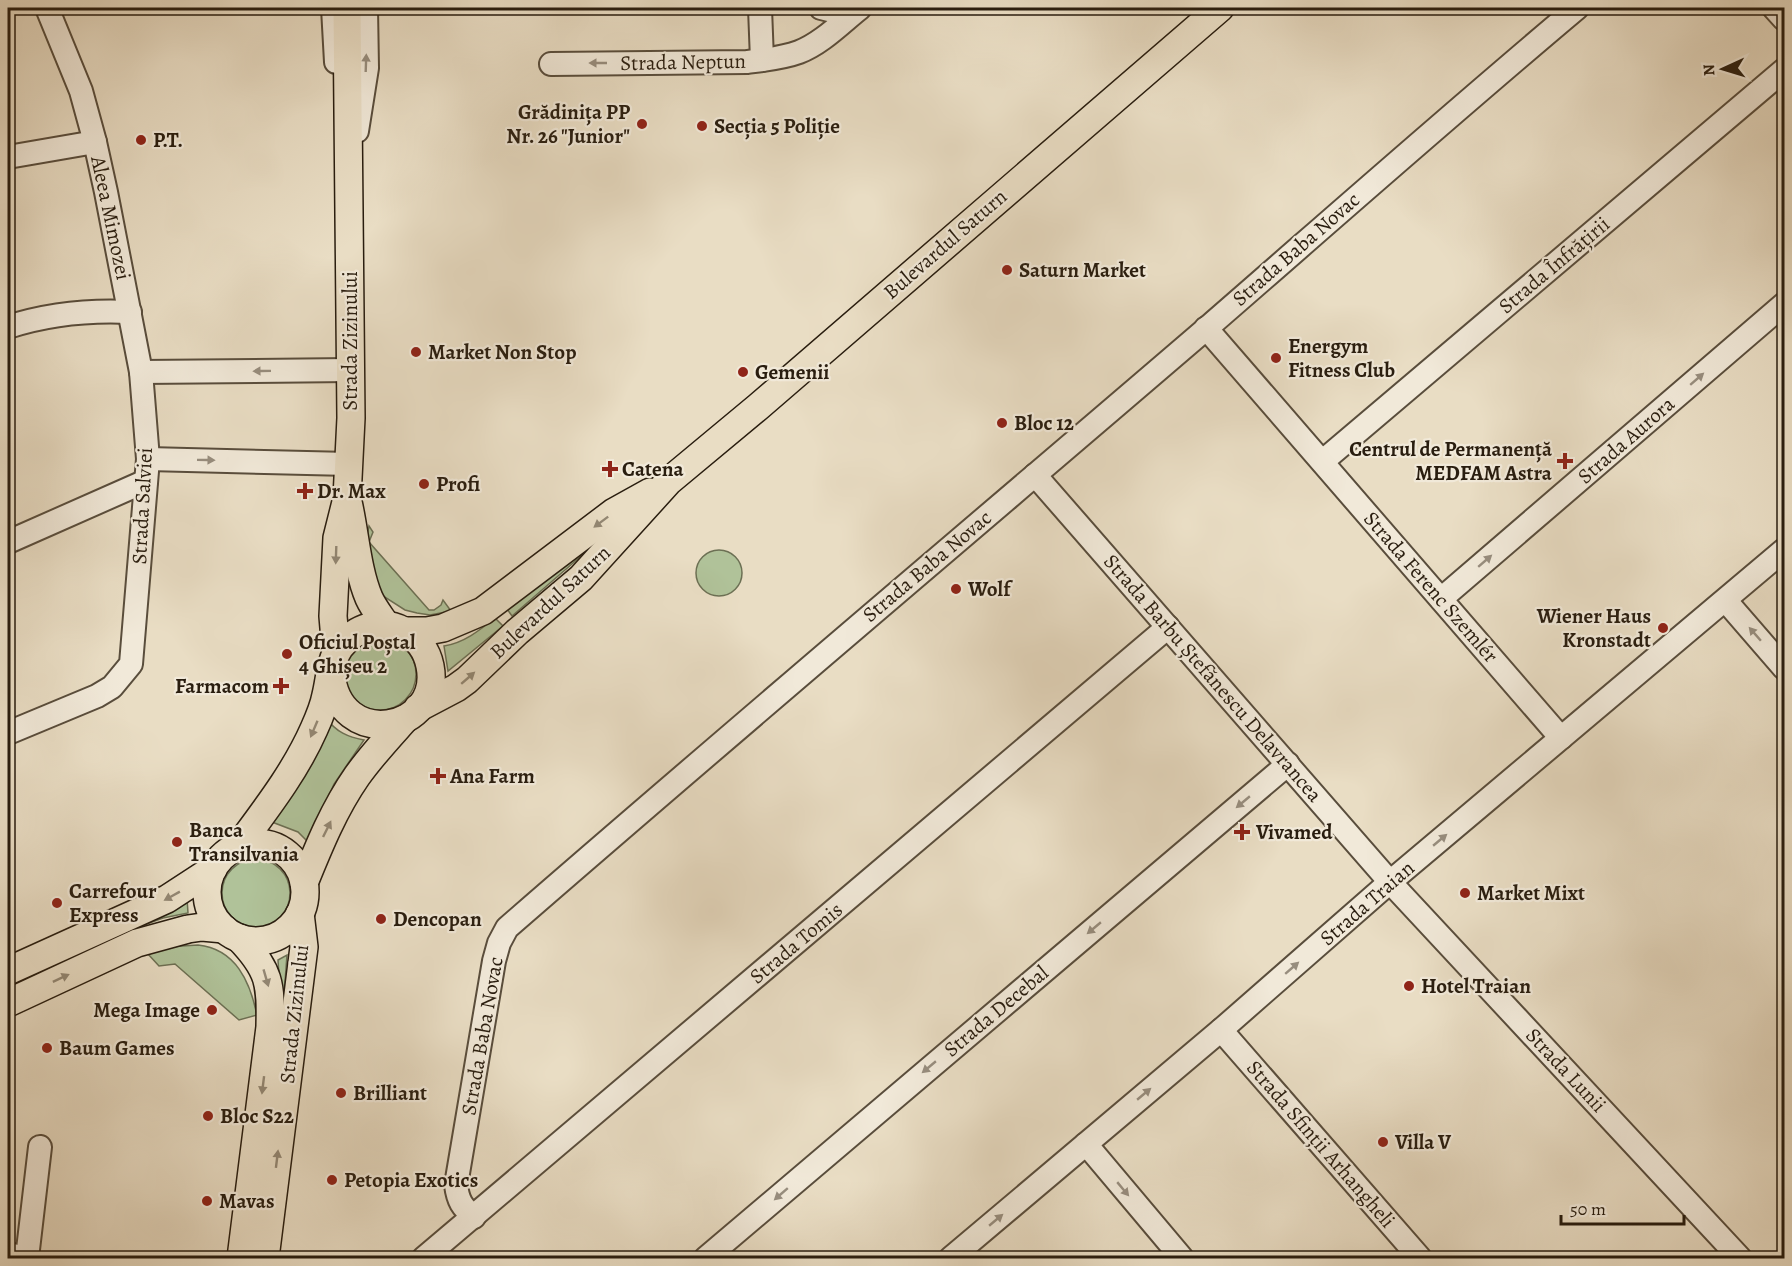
<svg xmlns="http://www.w3.org/2000/svg" width="1792" height="1266" viewBox="0 0 1792 1266" font-family="Alegreya,serif">
  <style>
    .green { fill: #b0c299; stroke: #6c7054; stroke-width: 1.5 }
    .lines { fill: none; stroke-linecap: round; stroke-linejoin: round }
    .minor-casing { stroke: #594d3c; stroke-width: 26 }
    .major-casing { stroke: #291d0f; stroke-width: 30 }
    .minor { stroke: #f1e9d9; stroke-width: 22 }
    .major { stroke: #e9ddc4; stroke-width: 27 }
    .oneway { fill: #978d7e }
    .oneway2 { fill: #938773 }
    .poi-dot { fill: #8f2418; stroke: #f1e9d9; stroke-width: 2 }
    .labels { text-anchor: middle; dominant-baseline: central; stroke-width: 4.5; stroke-linejoin: round; paint-order: stroke }
    .street-label { font-size: 21px; fill: #291d0f; stroke: #f1e9d9 }
    .poi-label { font-size: 21px; font-weight: bold; fill: #291d0f; stroke: #f1e9d9; text-anchor: start }
  </style>
  <rect width="100%" height="100%" fill="#e9ddc4"/>
  <filter id="stains"><feTurbulence type="fractalNoise" baseFrequency=".00333" numOctaves="4"/><feColorMatrix values="0 0 0 0 .2 0 0 0 0 .09 0 0 0 0 .02 0 0 0 .5 -.17"/></filter>
  <radialGradient id="worn" r=".72"><stop offset=".6" stop-color="#630" stop-opacity="0"/><stop offset="1" stop-color="#630" stop-opacity=".3"/></radialGradient>
  <!-- green -->
  <g class="green">
    <path d="M369 526 373 532 369 542 429 610H434L441 605 443 600 451 611 430 615 417 613 405 610 383 596 376 587 364 549Z"/>
    <path d="M595 544 512 616 507 609 588 545Z"/>
    <circle cx="719" cy="573" r="23"/>
    <path d="M495 618 503 626 448 671 444 646C464 643 480 630 495 618Z"/>
    <circle cx="380" cy="674" r="36"/>
    <path d="M326 718C336 732 348 737 364 740L334 784 308 842 298 832 272 822Z"/>
    <circle cx="256" cy="893" r="34"/>
    <path d="M187 898 188 913 163 918 144 925 143 921Z"/>
    <path d="M198 945C236 949 250 982 257 1015L239 1020 175 964 159 966 148 954 166 947Z"/>
    <path d="M287 955 282 1022 278 960Z"/>
  </g>
  <g class="lines">
    <defs>
      <g id="minor">
        <path d="M333 8 336 62"/>
        <path d="M760 8 762 60"/>
        <path d="M821 8 829 10 856 8"/>
        <path d="M1774 8 1784 19"/>
        <path d="M551 64 747 62C764 60 783 58 799 52 822 43 841 23 860 8"/>
        <path d="M357 131 367 68 366 8"/>
        <path d="M8 157 95 142"/>
        <path d="M8 327C48 314 88 310 130 312"/>
        <path d="M1206 328 1561 738"/>
        <path d="M141 372 351 370"/>
        <path d="M148 459 349 464"/>
        <path d="M1323 461 1784 70"/>
        <path d="M1035 475 1390 882 1740 1258"/>
        <path d="M8 542 146 481"/>
        <path d="M1441 599 1784 304"/>
        <path d="M1726 601 1784 668"/>
        <path d="M8 733 97 696 112 687 131 664 148 459 141 372 106 192 95 142 81 91 47 8"/>
        <path d="M1221 1030 1420 1258"/>
        <path d="M1086 1144 1182 1258"/>
        <path d="M474 1217C462 1207 458 1201 456 1185L494 961 499 943 507 928C739 726 974 528 1207 328 1330 221 1452 113 1577 8"/>
        <path d="M8 1254 26 1258"/>
        <path d="M27 1258 40 1147"/>
        <path d="M424 1258 1168 627"/>
        <path d="M706 1258 1288 764"/>
        <path d="M951 1258 1221 1030 1390 882 1784 550"/>
      </g>
      <g id="major">
        <path d="M348 502C355 532 357 570 369 598 373 607 380 616 386 625"/>
        <path d="M404 631H427L443 628 483 611 614 512 650 492"/>
        <path d="M336 652 333 616 337 538 347 498 351 418 347 8"/>
        <path d="M418 708 456 688 467 680 517 632 581 578 669 481 758 407 1220 8"/>
        <circle cx="256" cy="892" r="49"/>
        <path d="M238 847C266 809 295 772 314 729 319 718 324 706 326 695 330 679 330 660 340 647 355 628 381 618 404 631 418 638 427 651 430 666 443 732 338 752 331 673"/>
        <path d="M304 883C319 846 334 809 357 776 372 755 388 738 405 719"/>
        <path d="M239 938C270 970 271 984 270 1027L241 1258"/>
        <path d="M8 971 167 899 213 869"/>
        <path d="M8 1003 137 943 188 929 202 927 224 929"/>
        <path d="M265 1258 304 947 300 913"/>
      </g>
    </defs>
    <!-- minor casing -->
    <use href="#minor" class="minor-casing"/>
    <!-- major casing -->
    <use href="#major" class="major-casing"/>
    <!-- minor -->
    <use href="#minor" class="minor"/>
    <!-- major -->
    <use href="#major" class="major"/>
  </g>
  <!-- one-way arrows -->
  <defs><path id="oneway-solid" d="M-6-.8H1V-3.2L6.5 0L1 3.2V.8H-6Z" transform="scale(1.5)"/></defs>
  <g class="oneway">
    <use href="#oneway-solid" transform="translate(366 63) rotate(-88)"/>
    <use href="#oneway-solid" transform="translate(598 63) rotate(180)"/>
    <use href="#oneway-solid" transform="translate(262 371) rotate(179)"/>
    <use href="#oneway-solid" transform="translate(1697 379) rotate(-41)"/>
    <use href="#oneway-solid" transform="translate(206 460) rotate(1)"/>
    <use href="#oneway-solid" transform="translate(1485 561) rotate(-41)"/>
    <use href="#oneway-solid" transform="translate(1755 634) rotate(-131)"/>
    <use href="#oneway-solid" transform="translate(1243 802) rotate(140)"/>
    <use href="#oneway-solid" transform="translate(1440 840) rotate(-40)"/>
    <use href="#oneway-solid" transform="translate(1094 928) rotate(140)"/>
    <use href="#oneway-solid" transform="translate(1292 968) rotate(-41)"/>
    <use href="#oneway-solid" transform="translate(929 1067) rotate(140)"/>
    <use href="#oneway-solid" transform="translate(1144 1094) rotate(-40)"/>
    <use href="#oneway-solid" transform="translate(1123 1189) rotate(50)"/>
    <use href="#oneway-solid" transform="translate(781 1194) rotate(139)"/>
    <use href="#oneway-solid" transform="translate(996 1220) rotate(-40)"/>
  </g>
  <g class="oneway2">
    <use href="#oneway-solid" transform="translate(601 522) rotate(143)"/>
    <use href="#oneway-solid" transform="translate(336 555) rotate(92)"/>
    <use href="#oneway-solid" transform="translate(468 678) rotate(-41)"/>
    <use href="#oneway-solid" transform="translate(314 729) rotate(113)"/>
    <use href="#oneway-solid" transform="translate(327 829) rotate(-64)"/>
    <use href="#oneway-solid" transform="translate(172 896) rotate(151)"/>
    <use href="#oneway-solid" transform="translate(61 978) rotate(-25)"/>
    <use href="#oneway-solid" transform="translate(266 978) rotate(74)"/>
    <use href="#oneway-solid" transform="translate(263 1085) rotate(97)"/>
    <use href="#oneway-solid" transform="translate(277 1159) rotate(-83)"/>
  </g>
  <!-- markers -->
  <g class="poi-dot">
    <circle cx="642" cy="124" r="6"/>
    <circle cx="702" cy="126" r="6"/>
    <circle cx="141" cy="140" r="6"/>
    <circle cx="1007" cy="270" r="6"/>
    <circle cx="416" cy="352" r="6"/>
    <circle cx="1276" cy="358" r="6"/>
    <circle cx="743" cy="372" r="6"/>
    <circle cx="1002" cy="423" r="6"/>
    <path d="M1562 452h6v6h6v6h-6v6h-6v-6h-6v-6h6z"/>
    <path d="M607 460h6v6h6v6h-6v6h-6v-6h-6v-6h6z"/>
    <circle cx="424" cy="484" r="6"/>
    <path d="M302 482h6v6h6v6h-6v6h-6v-6h-6v-6h6z"/>
    <circle cx="956" cy="589" r="6"/>
    <circle cx="1663" cy="628" r="6"/>
    <circle cx="287" cy="654" r="6"/>
    <path d="M278 677h6v6h6v6h-6v6h-6v-6h-6v-6h6z"/>
    <path d="M435 767h6v6h6v6h-6v6h-6v-6h-6v-6h6z"/>
    <path d="M1239 823h6v6h6v6h-6v6h-6v-6h-6v-6h6z"/>
    <circle cx="177" cy="842" r="6"/>
    <circle cx="1465" cy="893" r="6"/>
    <circle cx="57" cy="903" r="6"/>
    <circle cx="381" cy="919" r="6"/>
    <circle cx="1409" cy="986" r="6"/>
    <circle cx="212" cy="1010" r="6"/>
    <circle cx="47" cy="1048" r="6"/>
    <circle cx="341" cy="1093" r="6"/>
    <circle cx="208" cy="1116" r="6"/>
    <circle cx="1383" cy="1142" r="6"/>
    <circle cx="332" cy="1180" r="6"/>
    <circle cx="207" cy="1201" r="6"/>
  </g>
  <g class="labels">
    <!-- street labels -->
    <g class="street-label">
      <text transform="translate(683 62) rotate(-1)">Strada Neptun</text>
      <text transform="translate(111 218) rotate(78)">Aleea Mimozei</text>
      <text transform="translate(945 244) rotate(-41)">Bulevardul Saturn</text>
      <text transform="translate(1296 249) rotate(-41)">Strada Baba Novac</text>
      <text transform="translate(1554 265) rotate(-40)">Strada Înfrățirii</text>
      <text transform="translate(350 341) rotate(-90)">Strada Zizinului</text>
      <text transform="translate(1626 440) rotate(-41)">Strada Aurora</text>
      <text transform="translate(142 506) rotate(-87)">Strada Salviei</text>
      <text transform="translate(927 566) rotate(-40)">Strada Baba Novac</text>
      <text transform="translate(1431 587) rotate(49)">Strada Ferenc Szemlér</text>
      <text transform="translate(550 602) rotate(-43)">Bulevardul Saturn</text>
      <text transform="translate(1213 678) rotate(49)">Strada Barbu Ștefănescu Delavrancea</text>
      <text transform="translate(1367 903) rotate(-41)">Strada Traian</text>
      <text transform="translate(796 943) rotate(-40)">Strada Tomis</text>
      <text transform="translate(996 1011) rotate(-40)">Strada Decebal</text>
      <text transform="translate(294 1014) rotate(-84)">Strada Zizinului</text>
      <text transform="translate(482 1036) rotate(-80)">Strada Baba Novac</text>
      <text transform="translate(1566 1070) rotate(47)">Strada Lunii</text>
      <text transform="translate(1321 1144) rotate(49)">Strada Sfinții Arhangheli</text>
    </g>
    <!-- poi labels -->
    <g class="poi-label">
      <text x="630" y="112" text-anchor="end">Grădinița PP<tspan x="630" dy="24">Nr. 26 "Junior"</tspan></text>
      <text x="714" y="126">Secția 5 Poliție</text>
      <text x="153" y="140">P.T.</text>
      <text x="1019" y="270">Saturn Market</text>
      <text x="1288" y="346">Energym<tspan x="1288" dy="24">Fitness Club</tspan></text>
      <text x="428" y="352">Market Non Stop</text>
      <text x="755" y="372">Gemenii</text>
      <text x="1014" y="423">Bloc 12</text>
      <text x="1552" y="449" text-anchor="end">Centrul de Permanență<tspan x="1552" dy="24">MEDFAM Astra</tspan></text>
      <text x="622" y="469">Catena</text>
      <text x="436" y="484">Profi</text>
      <text x="317" y="491">Dr. Max</text>
      <text x="968" y="589">Wolf</text>
      <text x="1651" y="616" text-anchor="end">Wiener Haus<tspan x="1651" dy="24">Kronstadt</tspan></text>
      <text x="299" y="642">Oficiul Poștal<tspan x="299" dy="24">4 Ghișeu 2</tspan></text>
      <text x="269" y="686" text-anchor="end">Farmacom</text>
      <text x="450" y="776">Ana Farm</text>
      <text x="189" y="830">Banca<tspan x="189" dy="24">Transilvania</tspan></text>
      <text x="1256" y="832">Vivamed</text>
      <text x="69" y="891">Carrefour<tspan x="69" dy="24">Express</tspan></text>
      <text x="1477" y="893">Market Mixt</text>
      <text x="393" y="919">Dencopan</text>
      <text x="1421" y="986">Hotel Traian</text>
      <text x="200" y="1010" text-anchor="end">Mega Image</text>
      <text x="59" y="1048">Baum Games</text>
      <text x="353" y="1093">Brilliant</text>
      <text x="220" y="1116">Bloc S22</text>
      <text x="1395" y="1142">Villa V</text>
      <text x="344" y="1180">Petopia Exotics</text>
      <text x="219" y="1201">Mavas</text>
    </g>
  </g>
  <!-- margin -->
  <rect width="1792" height="1266" fill="none" stroke="#e9ddc4" stroke-width="30"/>
  <rect x="9" y="9" width="1774" height="1248" fill="none" stroke="#291d0f" stroke-width="3"/>
  <rect x="15" y="15" width="1762" height="1236" fill="none" stroke="#291d0f" stroke-width="1.5"/>
  <!-- north arrow -->
  <g transform="translate(1723 69) rotate(266)" stroke="#f1e9d9" stroke-width="4.5" paint-order="stroke">
  <path d="M0-4.5L10 22L0 15L-10 22Z" fill="#291d0f"/>
  <text y="-9" font-size="16" font-weight="bold" text-anchor="middle" fill="#291d0f">N</text>
  </g>
  <!-- scale -->
  <path d="M1561 1215v9h123v-9" fill="none" stroke="#291d0f" stroke-width="3"/>
  <text x="1570" y="1215" font-size="18" fill="#291d0f" stroke="#f1e9d9" stroke-width="4.5" paint-order="stroke">50 m</text>
  <rect width="100%" height="100%" filter="url(#stains)"/>
  <rect width="100%" height="100%" fill="url(#worn)"/>
</svg>
